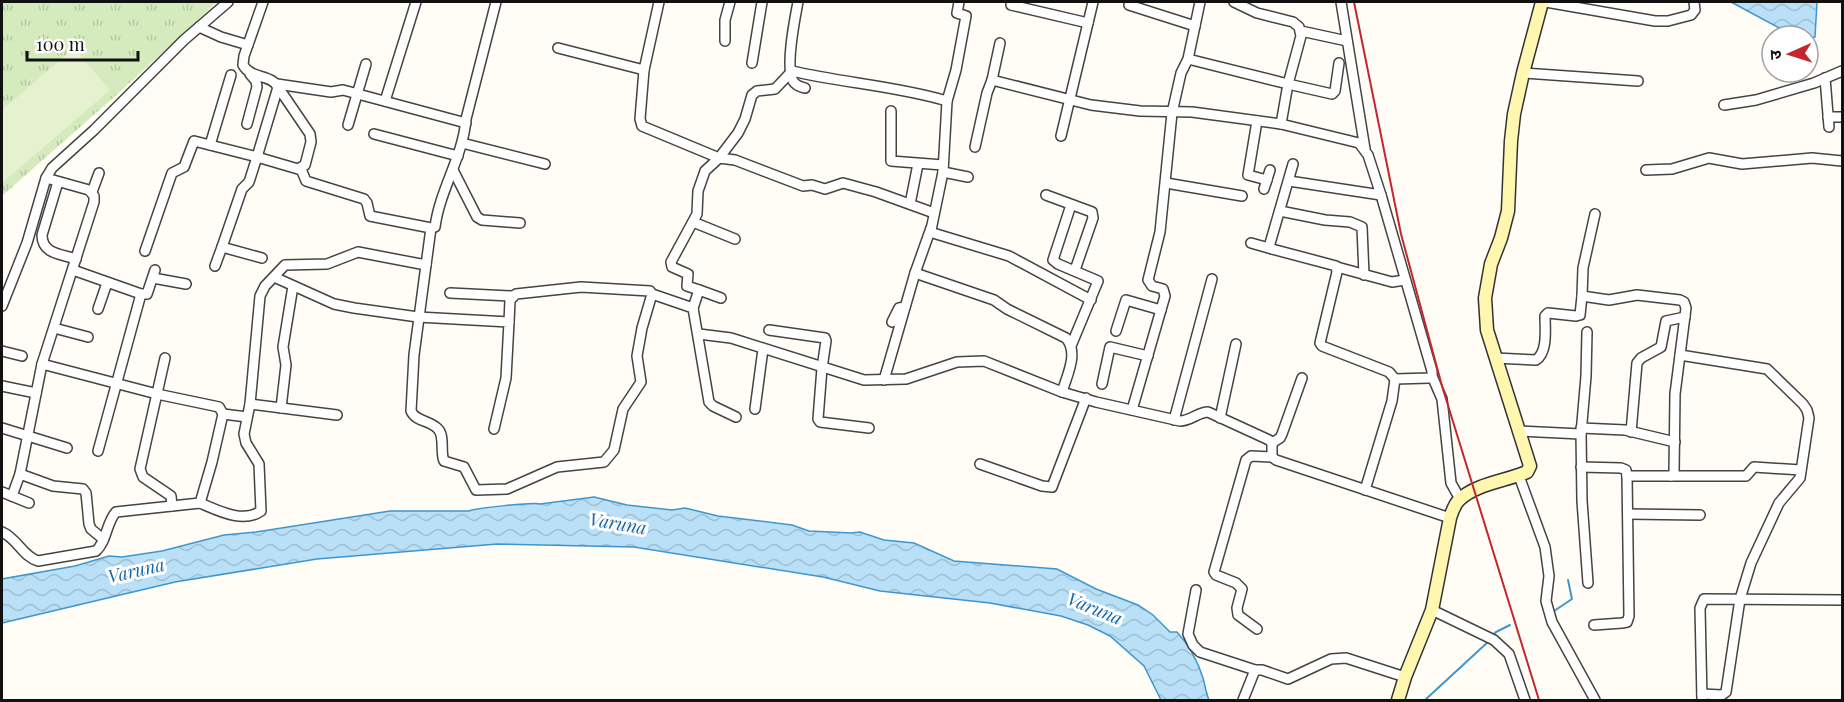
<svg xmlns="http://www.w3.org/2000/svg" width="1844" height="702" viewBox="0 0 1844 702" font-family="'Playfair Display','Noto Sans Devanagari',serif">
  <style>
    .grass { fill: url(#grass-tufts) }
    .pitch { fill: #e6f2cf }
    .water { fill: url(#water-waves); stroke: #3f96cf; stroke-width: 1.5 }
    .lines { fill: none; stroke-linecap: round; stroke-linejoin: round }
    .stream { stroke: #3f96cf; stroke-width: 2 }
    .street-casing { stroke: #444; stroke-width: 12 }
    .secondary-casing { stroke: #333; stroke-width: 15 }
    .street { stroke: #fff; stroke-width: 9 }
    .secondary { stroke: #fff6b0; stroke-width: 12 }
    .rail { stroke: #c4262e; stroke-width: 2 }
    .labels { text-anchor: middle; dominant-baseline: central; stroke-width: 6; stroke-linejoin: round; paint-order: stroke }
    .water-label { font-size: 18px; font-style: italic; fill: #1768a6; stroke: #fff }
  </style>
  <defs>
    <pattern id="grass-tufts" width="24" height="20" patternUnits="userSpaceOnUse" patternTransform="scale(1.5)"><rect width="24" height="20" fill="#d5ebbd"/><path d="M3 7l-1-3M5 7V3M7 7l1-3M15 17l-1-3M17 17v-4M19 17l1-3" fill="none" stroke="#b6c8a1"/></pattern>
    <pattern id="water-waves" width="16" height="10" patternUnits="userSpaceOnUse" patternTransform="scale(1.5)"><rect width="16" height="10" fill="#b9e0f7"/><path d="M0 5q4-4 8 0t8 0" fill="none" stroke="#9ebfd3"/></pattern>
  </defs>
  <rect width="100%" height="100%" fill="#fffdf5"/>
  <!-- grass -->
  <path class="grass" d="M2 2H217L121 91 2 196Z"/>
  <!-- pitch -->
  <path class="pitch" d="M74 48 110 90 2 183V110Z"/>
  <!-- water -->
  <g class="water">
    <path d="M1731 2H1817L1815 37 1808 40V36H1794Z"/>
    <path d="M594 497 627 505 672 510 685 508 718 516 792 525 809 531 851 533 860 532 884 540 914 543 954 561 1057 569 1096 589 1138 605 1153 615 1170 632H1177C1188 644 1198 662 1203 678 1205 685 1206 693 1209 700H1161L1144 666 1110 636 1088 625 1061 616 990 603 880 591 823 577 634 547 497 544 317 559 175 582 2 623V579L75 566 109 556 122 557 162 551 224 535 256 532 390 511H469C475 508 534 502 540 504Z"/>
  </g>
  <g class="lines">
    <!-- stream -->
    <g class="stream">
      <path d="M1551 613 1572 599 1568 580"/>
      <path d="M1492 636 1496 632 1510 625"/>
      <path d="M1425 700 1489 641"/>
    </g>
    <defs>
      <g id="street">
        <path d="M798 2C795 18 785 67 793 81 796 86 801 87 805 88"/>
        <path d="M959 2 957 13 966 16 956 70 947 101 943 172 931 230 933 233 1009 256 1091 300"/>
        <path d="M1234 2 1257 13 1293 22 1299 27 1301 36 1288 84 1332 94 1335 91 1339 63"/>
        <path d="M1341 2 1365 149"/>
        <path d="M1546 2 1655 21H1668L1691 15 1695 10 1694 2"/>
        <path d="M1011 5 1088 23"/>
        <path d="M1129 5 1195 26"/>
        <path d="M199 27 221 37 248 45"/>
        <path d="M1301 31 1347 41"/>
        <path d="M725 41V20L730 2"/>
        <path d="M558 48 644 70 659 2"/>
        <path d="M1188 59 1288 84 1281 124"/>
        <path d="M752 63 762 2"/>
        <path d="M644 70 640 119 642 126 719 158 738 133 745 119 752 95 757 91 775 89 792 71C843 83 897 86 947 101"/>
        <path d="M1523 73 1638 81"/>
        <path d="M1825 78 1829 127"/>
        <path d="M992 80 1000 43"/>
        <path d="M277 84 331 92 343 90 466 123"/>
        <path d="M385 101 416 2"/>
        <path d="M1724 105 1756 100 1814 83 1842 71"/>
        <path d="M891 111V161L943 165"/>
        <path d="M1828 117H1842"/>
        <path d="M1257 121 1248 175 1267 180"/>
        <path d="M247 124 257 87 256 81 250 74"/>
        <path d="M348 125 366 64"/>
        <path d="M374 134 458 156"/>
        <path d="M1061 136 1093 2"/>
        <path d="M462 143 545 164"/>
        <path d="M210 145 231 75"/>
        <path d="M975 147 987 93 992 80 1091 105 1140 111 1192 112 1281 124 1359 143 1368 155 1381 195 1432 371V376L1429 378 1395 379"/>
        <path d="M1293 164 1269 247 1272 249 1336 266 1337 272 1320 343 1322 346 1389 372 1395 379 1392 401 1365 490"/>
        <path d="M301 169 306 181 364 199 367 203 370 216 431 228 426 265"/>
        <path d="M453 170 477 217 482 220 520 223"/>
        <path d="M1646 170 1672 169 1709 158 1742 164 1812 158 1842 161"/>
        <path d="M943 172 968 177"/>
        <path d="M1289 181 1381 195"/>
        <path d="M58 182 42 235C42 254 61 254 76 259"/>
        <path d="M1166 183 1242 196"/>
        <path d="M1264 189 1270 170"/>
        <path d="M92 192 99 173"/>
        <path d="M1046 195 1092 212 1093 218 1075 270"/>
        <path d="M910 204 918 164"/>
        <path d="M1071 205 1053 260 1058 264 1098 281 1071 346"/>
        <path d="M1280 211 1325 220 1350 222 1362 227 1364 275"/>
        <path d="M693 222 735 239"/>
        <path d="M431 228 435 227C440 189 463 157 466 119L496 2"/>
        <path d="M1251 243 1272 249"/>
        <path d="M222 247 242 189 249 182 257 157 298 169 305 165 311 142 310 134 278 87"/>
        <path d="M145 251 172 173 184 167 194 141 257 157 278 87C271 74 251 79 243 65L244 56 263 2"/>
        <path d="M215 266 222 247 262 258"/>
        <path d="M1337 267 1392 282 1405 280"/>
        <path d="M73 270 141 294H147L155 270"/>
        <path d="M915 273 994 300 1007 309 1066 338C1079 353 1067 375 1062 392"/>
        <path d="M274 277 334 304 354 308 418 317 509 322 506 378 494 429"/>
        <path d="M153 278 186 284"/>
        <path d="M699 290 687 286 688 274 672 267 671 262 697 214 698 191 705 171 719 158 735 160 803 186 812 185 825 189 843 183 876 192 934 213"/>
        <path d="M450 293 512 296"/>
        <path d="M652 294 693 308 709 402 713 406 736 417"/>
        <path d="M1582 296 1583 268 1595 214"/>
        <path d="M2 306 27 243 46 178 52 168 94 130 184 40 228 2"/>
        <path d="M693 308 699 290 721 298"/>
        <path d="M98 309 107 283"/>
        <path d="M892 322 899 308 905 307"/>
        <path d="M54 328 88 337"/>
        <path d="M769 330 825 338 826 341 822 368 818 419 820 422 869 428"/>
        <path d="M1116 331 1126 300 1161 310"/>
        <path d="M1587 332 1586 376 1581 434 1582 501 1588 583"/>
        <path d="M699 334 731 338 864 380 906 379 957 362 984 361 1062 392 1096 402 1180 421C1191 421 1198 412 1208 412L1269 440 1272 443V457L1276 460 1450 518"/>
        <path d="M2 351 22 356"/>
        <path d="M1680 355 1767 369 1803 404 1807 410 1809 418 1800 478 1779 503 1751 563 1740 599 1726 692 1722 695 1702 694"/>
        <path d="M165 358 140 469 143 477 171 496 172 506"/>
        <path d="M1495 358 1536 360C1548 352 1545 329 1545 316L1548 313 1576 316 1580 315 1582 296 1609 300 1637 295 1680 300 1684 302 1686 308 1675 394 1674 473 1671 476H1627"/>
        <path d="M1432 376 1442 399 1451 483 1460 499"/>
        <path d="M884 380 915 273 931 228"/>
        <path d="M1102 384 1110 347 1148 356"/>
        <path d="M2 386 36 393"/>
        <path d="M250 404 337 415"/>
        <path d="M281 408 286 365 283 347 293 286"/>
        <path d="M755 409 763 349"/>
        <path d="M1132 410 1165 296 1163 289 1152 286 1148 280 1160 232 1172 113 1181 73 1188 59 1200 2"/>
        <path d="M223 414 247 417"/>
        <path d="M1220 418 1236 344"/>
        <path d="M1174 420 1212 279"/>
        <path d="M2 428 67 448"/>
        <path d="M1581 428 1625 430 1675 442"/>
        <path d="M1520 431 1581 434"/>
        <path d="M1631 432 1637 363 1641 358 1661 347 1666 321 1685 317"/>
        <path d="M1272 443 1280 438 1282 434 1302 378"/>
        <path d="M98 451 141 294"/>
        <path d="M980 464 1042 486 1052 487 1086 398"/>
        <path d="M1581 467 1621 468 1626 470 1627 476 1629 616 1627 622 1622 623 1594 625"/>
        <path d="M20 474 53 486 83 489 86 493 89 524 91 529 103 539"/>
        <path d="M1519 476 1545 547 1549 576 1546 601 1552 622 1595 700"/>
        <path d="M1671 476H1746L1754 467 1801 470"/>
        <path d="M2 492 29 503"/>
        <path d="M12 496 20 474 42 364 94 202V196L89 190 46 178"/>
        <path d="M200 503C217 510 243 524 261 511L259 464 246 443 244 434 250 404 260 296 265 286 285 265 327 264 358 252 426 265 414 355 411 411C416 422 430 420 438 429 445 436 440 452 444 461L464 467 476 490 507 489 557 467 604 462 614 450 623 409 641 382 637 356 642 328 652 294 650 291 581 287 516 294 510 300 509 322"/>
        <path d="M1628 514 1700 515"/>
        <path d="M2 532C17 538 23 557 38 561L96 551C107 541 106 523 116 512L200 503 212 462 223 414 219 407 157 394 42 364"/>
        <path d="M1196 590 1188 634 1193 645 1200 652 1255 670"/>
        <path d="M1432 610 1494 640 1509 654 1525 700"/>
        <path d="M1257 629 1238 615 1237 608 1242 589 1236 583 1216 575 1214 572 1246 460 1251 456 1272 457"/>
        <path d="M1243 700 1255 670H1262L1288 679 1331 659 1346 658 1405 677"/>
        <path d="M1702 700 1700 608 1704 599 1842 600"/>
      </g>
      <path id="secondary" d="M1398 700 1405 677 1432 610 1450 518C1452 512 1454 505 1459 500 1475 484 1506 481 1527 472L1530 466 1487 330 1485 298 1491 264 1501 238 1508 211 1511 141 1514 114 1523 73 1542 2"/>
    </defs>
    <!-- street casing -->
    <use href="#street" class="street-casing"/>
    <!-- secondary casing -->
    <use href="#secondary" class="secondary-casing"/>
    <!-- street -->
    <use href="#street" class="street"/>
    <!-- secondary -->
    <use href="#secondary" class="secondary"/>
    <!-- rail -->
    <path class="rail" d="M1354 2 1401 234 1442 386 1539 700"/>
  </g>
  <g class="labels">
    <!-- water labels -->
    <g class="water-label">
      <text transform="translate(618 523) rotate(9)">Varuna</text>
      <text transform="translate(136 570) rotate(-13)">Varuna</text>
      <text transform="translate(1095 608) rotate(22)">Varuna</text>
    </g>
  </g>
  <!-- border -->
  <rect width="1844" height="702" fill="none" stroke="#111111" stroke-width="6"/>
  <!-- north arrow -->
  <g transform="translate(1790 54) rotate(267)"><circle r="28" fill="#ffffff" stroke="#a0a0a0" stroke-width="1.5"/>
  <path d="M0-4.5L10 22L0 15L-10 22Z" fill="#c4262e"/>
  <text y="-9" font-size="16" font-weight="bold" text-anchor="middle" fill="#111111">उ</text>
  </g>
  <!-- scale -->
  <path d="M27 51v9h111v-9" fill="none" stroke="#111111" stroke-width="3"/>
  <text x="36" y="51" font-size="18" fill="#111111" stroke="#ffffff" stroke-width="4.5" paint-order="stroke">100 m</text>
</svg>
